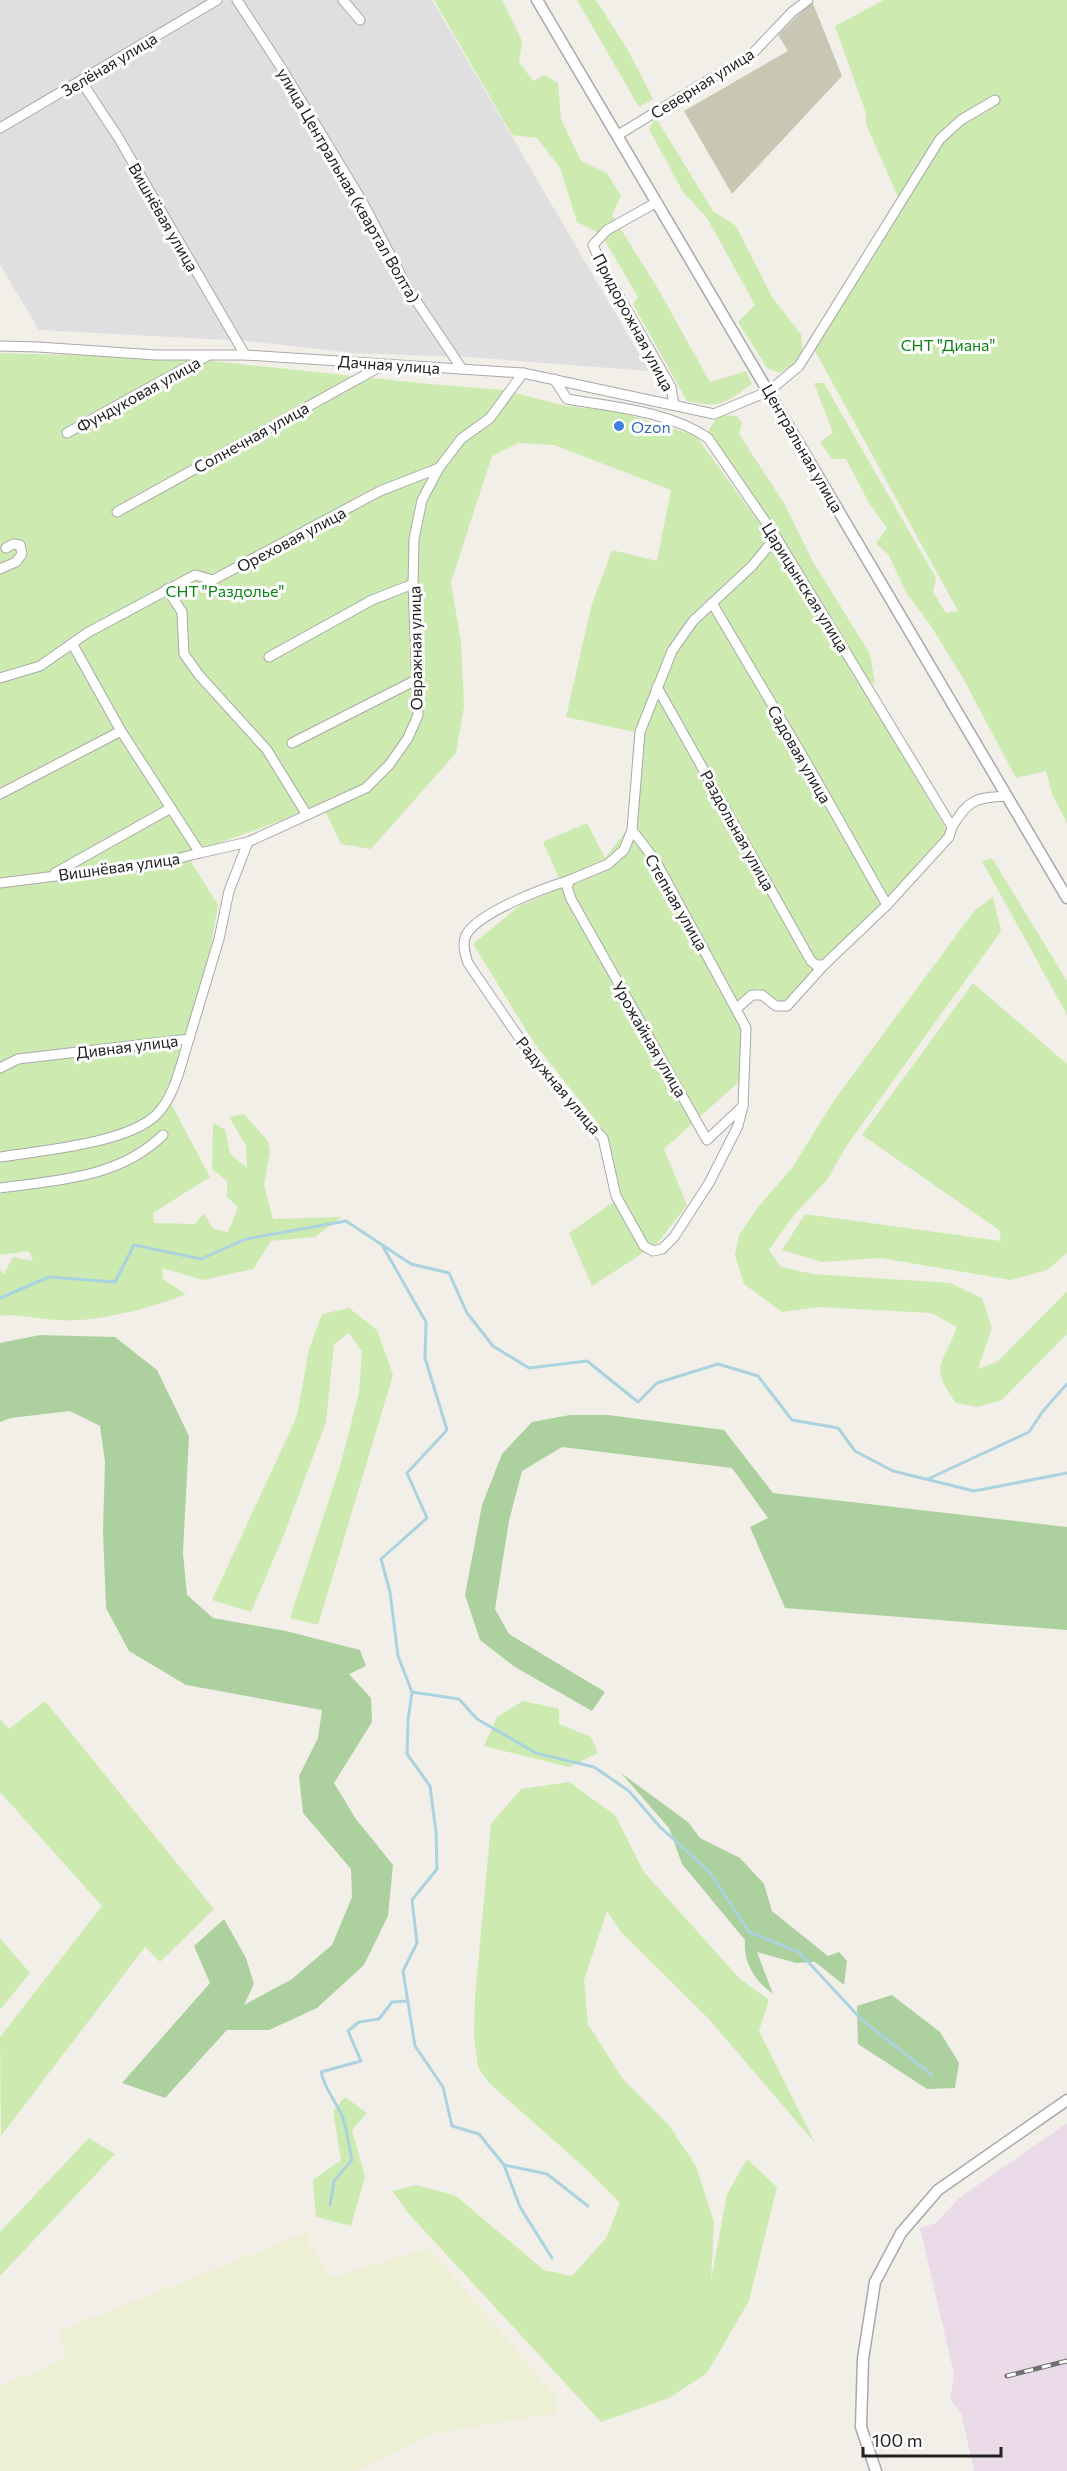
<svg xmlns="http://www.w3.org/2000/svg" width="1067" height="2471" viewBox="0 0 1067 2471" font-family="Commissioner,sans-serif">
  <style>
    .residential { fill: #e0dfdf }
    .industrial { fill: #ebdbe8 }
    .construction { fill: #c7c7b4 }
    .farmland { fill: #eef0d5 }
    .grass { fill: #cdebb0 }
    .forest { fill: #add19e }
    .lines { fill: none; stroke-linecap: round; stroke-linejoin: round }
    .stream { stroke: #aad3df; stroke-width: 3 }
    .minor-casing { stroke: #a9a9a9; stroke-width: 11 }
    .tertiary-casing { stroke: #a9a9a9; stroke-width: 13 }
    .minor { stroke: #fff; stroke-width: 9 }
    .tertiary { stroke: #fff; stroke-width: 10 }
    .rail-casing { stroke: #707070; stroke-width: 5 }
    .rail { stroke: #fff; stroke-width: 3; stroke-dasharray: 9; stroke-linecap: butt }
    .shop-dot { fill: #3f7fe0; stroke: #fff; stroke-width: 2 }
    .labels { text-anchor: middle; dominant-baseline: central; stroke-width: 6; stroke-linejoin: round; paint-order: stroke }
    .street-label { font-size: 16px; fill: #222; stroke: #fff }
    .park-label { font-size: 16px; fill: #0c8416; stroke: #fff }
    .shop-label { font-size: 16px; fill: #366cbe; stroke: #fff; text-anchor: start }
  </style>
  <rect width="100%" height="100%" fill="#f2efe9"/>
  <!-- residential -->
  <path class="residential" d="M0 0H432L649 371 467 357 353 353 247 341 39 330 0 265Z"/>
  <!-- industrial -->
  <path class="industrial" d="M1067 2123V2471H974L961 2413 950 2399 954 2374 920 2228 936 2223 959 2198Z"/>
  <!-- construction -->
  <path class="construction" d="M812 1 842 76 732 194 684 111 788 51 778 35Z"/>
  <!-- farmland -->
  <path class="farmland" d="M309 2231 310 2245 332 2277 429 2248 558 2399 556 2413 438 2433 356 2471H0V2387L65 2357 59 2331Z"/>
  <!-- grass -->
  <g class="grass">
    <path d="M434 0H502L522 41 519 62 533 81 545 75 558 83 561 119 581 161 607 173 621 196 612 215 657 287 710 382 746 371 752 384C725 403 721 409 687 401L633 304 638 297 601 234 577 222 560 168 537 138 512 135Z"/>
    <path d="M577 0H596L628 50 653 99 639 107Z"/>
    <path d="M884 0H1067V823L1052 794 1046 771 1016 778 964 680 929 623 907 594 888 554 876 544 887 528 869 503 846 459H832L820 442 833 433 814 383H824L936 578 933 592 946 613 958 611 809 340 898 197 866 124V113L835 26Z"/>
    <path d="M656 118 713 211 736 226 772 297 801 334 803 356 800 361 779 373 767 368 738 322 755 305 707 218 683 192 649 129Z"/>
    <path d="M0 353 193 359 430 384 504 390 566 406 617 411 696 436 779 550 858 679 950 836 881 908 781 1005 758 988 733 1010 745 1034 739 1060 741 1080 664 1149 687 1205 657 1244 592 1286 569 1233 622 1196 610 1147 597 1122 534 1043 473 944 519 906 563 887 543 842 587 823 605 858 628 828 634 732 566 717 591 607 612 550 657 561 671 490 554 445 519 443 492 456 451 582 461 643 464 706 456 753 371 849 341 844 321 803 280 821 187 855 218 905 209 958 167 1096 210 1177 153 1213 154 1223 195 1224 204 1213 213 1229 228 1232 238 1207 227 1197V1181L212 1169 213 1123 225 1129 230 1154 247 1168 246 1146 229 1117 244 1114 268 1141 270 1151 264 1185 273 1219 341 1217 315 1237 271 1241 253 1269 203 1280 162 1268 163 1279 186 1294C158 1306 111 1318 81 1320 58 1322 33 1317 10 1315L0 1316V1270L4 1274 13 1257 33 1261 29 1251 0 1255Z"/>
    <path d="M718 415 737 416 742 422 739 434 784 503 812 560 870 654 875 684 864 680 719 451 708 432Z"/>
    <path d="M992 858 1067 981V1015L982 861Z"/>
    <path d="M993 897 1001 931 847 1145 827 1180 794 1215 769 1250 781 1267 813 1274 950 1283 982 1298 992 1328 978 1369 998 1361 1067 1291V1334L1002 1400 978 1407 956 1403C928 1365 943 1365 957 1327L931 1313 819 1307 782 1312 744 1284 735 1255 739 1235 759 1206 792 1168 835 1099 975 910Z"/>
    <path d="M973 983 1067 1064V1253L1047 1270 1011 1280 881 1258 822 1262 782 1250 805 1214 1001 1241 999 1230 862 1135Z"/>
    <path d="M349 1308 377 1330 393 1375 318 1625 290 1618 341 1463 359 1392 362 1352 349 1333 334 1344 326 1422 285 1532 251 1612 212 1600 297 1416 309 1349 322 1314Z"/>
    <path d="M45 1701 214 1909 160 1962 145 1947 1 2136 0 2037 102 1906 0 1792V1719L9 1729Z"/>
    <path d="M523 1701 559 1709V1724L591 1737 598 1753 569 1767 484 1746 497 1717Z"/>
    <path d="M569 1782 615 1815 644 1872 739 1978 769 2000 759 2031 815 2143 708 2018 621 1932 607 1911 584 1980 588 2024 622 2078 668 2124 696 2166 714 2222 711 2281 727 2194 747 2159 777 2187 749 2301 707 2373 669 2398 601 2422 408 2213 392 2191 416 2185 456 2196 544 2270 572 2276 606 2238 620 2203 585 2168 489 2083 478 2067 474 2036 475 1997 491 1824 521 1789Z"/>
    <path d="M0 1938 30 1973 0 2010Z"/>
    <path d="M345 2097 367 2113 352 2130 365 2177 351 2226 316 2217 313 2180 341 2160 333 2111Z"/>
    <path d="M89 2138 115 2154 0 2276V2232Z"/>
  </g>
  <!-- forest -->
  <g class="forest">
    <path d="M40 1335 115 1337 157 1370 189 1436 183 1553 187 1595 213 1618 286 1631 360 1650 366 1666 349 1674 371 1698 372 1722 334 1783 356 1819 393 1865 388 1916 364 1965 317 2008 269 2030H227L165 2098 122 2083 210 1983 194 1946 224 1919 246 1958 254 1984 244 2005 292 1979 332 1945 352 1897 351 1869 303 1813 299 1776 318 1738 322 1710 186 1685 129 1651 106 1608 103 1531 105 1462 100 1426 70 1411 11 1418 0 1422V1343Z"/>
    <path d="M570 1415H608L724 1430 773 1493 1067 1527V1630L785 1608 750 1527 768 1518 732 1468 562 1447 522 1471 509 1521 495 1609 509 1634 605 1692 592 1711 515 1667 480 1640 465 1595 482 1505 502 1454 532 1422Z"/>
    <path d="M621 1773 688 1822 700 1838 740 1858 764 1884 772 1911 828 1956 839 1952 847 1961 844 1985 815 1962 796 1963 757 1952 773 1994C755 1981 743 1963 745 1940L682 1864 669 1828Z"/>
    <path d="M892 1995 940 2032 959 2063 955 2088 927 2089 858 2044 857 2006Z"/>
  </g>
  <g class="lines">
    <!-- stream -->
    <g class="stream">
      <path d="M382 1245 426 1322 425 1358 447 1430 407 1473 427 1518 381 1559 390 1592 398 1656 412 1692 459 1699 477 1719 536 1753 594 1767 629 1791 660 1827 710 1872 749 1932 799 1952 861 2019 932 2075"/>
      <path d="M0 1298 49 1277 115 1282 134 1245 201 1259 246 1239 346 1221 411 1264 449 1273 467 1313 493 1346 529 1368 587 1361 638 1402 657 1383 718 1364 758 1376 792 1420 838 1428 855 1451 893 1471 974 1491 1067 1473"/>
      <path d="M928 1479 1029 1432 1043 1411 1067 1384"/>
      <path d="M412 1692 408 1720 407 1754 430 1786 436 1832 437 1869 412 1900 417 1943 403 1971 415 2046 443 2087 452 2126 479 2134 504 2165 547 2174 588 2206"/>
      <path d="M504 2165 520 2207 552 2258"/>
      <path d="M330 2205 334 2181 352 2160C349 2146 347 2131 343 2118 336 2101 325 2090 321 2072L361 2061 348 2031 359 2022 379 2019 392 2002 408 2001"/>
    </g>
    <defs>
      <g id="minor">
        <path d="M237 0 282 69 362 201 407 287 462 369"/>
        <path d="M343 0 360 20"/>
        <path d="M81 81 118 137 245 355"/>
        <path d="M0 128 217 0"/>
        <path d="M618 135 753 53 792 12 808 0"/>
        <path d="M657 202 607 230 593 245 603 268 671 387 674 405"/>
        <path d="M0 346 38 347 156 355H245L523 373 714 414 769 391 799 366 940 139 961 120 995 100"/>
        <path d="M554 379 567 399C613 407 668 411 708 438L776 537 952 827C969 799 975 798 1007 796"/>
        <path d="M67 433 207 356"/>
        <path d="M117 512 383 365"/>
        <path d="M776 537 752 566 693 621 672 651 640 732 632 830 655 860 736 1009 752 995H762L776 1006H787L824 965 887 905 949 837 952 827"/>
        <path d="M0 569 16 562 22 554 20 545 13 544 6 548"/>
        <path d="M167 589 182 612 184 654 199 675 267 750 307 815"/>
        <path d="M712 603 805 760 887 905"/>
        <path d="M269 657 372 600 413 584"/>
        <path d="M0 678 40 666 87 633 195 575 213 580 380 491 439 468 461 439 490 418 523 373"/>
        <path d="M657 687 811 961 816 965H824"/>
        <path d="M292 743 416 680"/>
        <path d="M0 794 121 731 73 645"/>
        <path d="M632 830 624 850 608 864 570 880 567 887 571 899 707 1140 743 1106 746 1028 736 1009"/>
        <path d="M200 853 248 842 366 788 389 765 408 738 418 715 413 584 414 539 422 500 439 468"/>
        <path d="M55 873 171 808"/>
        <path d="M570 880C544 888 479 912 466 935 462 944 465 954 468 963L522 1042 570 1103 603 1138 616 1196 644 1246 653 1251 662 1249 674 1237 709 1183 738 1126 743 1106"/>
        <path d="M0 883 159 863 200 853 121 731"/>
        <path d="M0 1068 18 1059 189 1039 219 939 229 891 248 842"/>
        <path d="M0 1157C39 1151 128 1143 156 1115 175 1097 181 1063 189 1039"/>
        <path d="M0 1188C58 1180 119 1178 163 1135"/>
      </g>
      <g id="tertiary">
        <path d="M537 0 1067 898"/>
        <path d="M876 2471 861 2427 863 2359 875 2282 901 2233 938 2190 1067 2100"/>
      </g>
    </defs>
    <!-- minor casing -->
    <use href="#minor" class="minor-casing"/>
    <!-- tertiary casing -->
    <use href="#tertiary" class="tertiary-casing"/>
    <!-- minor -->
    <use href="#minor" class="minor"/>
    <!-- tertiary -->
    <use href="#tertiary" class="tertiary"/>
    <defs>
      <path id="rail" d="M1007 2376 1067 2361"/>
    </defs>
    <!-- rail casing -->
    <use href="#rail" class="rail-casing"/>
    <!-- rail -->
    <use href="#rail" class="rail"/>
  </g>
  <!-- markers -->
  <circle class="shop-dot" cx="619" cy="426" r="6"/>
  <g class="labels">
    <!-- street labels -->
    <g class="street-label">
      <text transform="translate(109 64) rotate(-31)">Зелёная улица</text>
      <text transform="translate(702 83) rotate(-32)">Северная улица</text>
      <text transform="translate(349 185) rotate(60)">улица Центральная (квартал Волта)</text>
      <text transform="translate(164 217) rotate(60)">Вишнёвая улица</text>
      <text transform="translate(634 322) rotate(62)">Придорожная улица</text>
      <text transform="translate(389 364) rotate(4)">Дачная улица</text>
      <text transform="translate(138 394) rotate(-29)">Фундуковая улица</text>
      <text transform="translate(251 437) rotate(-29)">Солнечная улица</text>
      <text transform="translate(803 448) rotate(60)">Центральная улица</text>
      <text transform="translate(291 539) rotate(-28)">Ореховая улица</text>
      <text transform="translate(806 587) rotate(58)">Царицынская улица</text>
      <text transform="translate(415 648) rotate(-91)">Овражная улица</text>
      <text transform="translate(800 754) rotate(60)">Садовая улица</text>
      <text transform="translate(738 830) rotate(61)">Раздольная улица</text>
      <text transform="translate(119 866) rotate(-8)">Вишнёвая улица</text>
      <text transform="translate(677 902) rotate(60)">Степная улица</text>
      <text transform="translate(650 1039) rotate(60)">Урожайная улица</text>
      <text transform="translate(127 1046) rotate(-7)">Дивная улица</text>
      <text transform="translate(559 1085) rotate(50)">Радужная улица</text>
    </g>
    <!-- park labels -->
    <g class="park-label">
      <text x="948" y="344">СНТ "Диана"</text>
      <text x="225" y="590">СНТ "Раздолье"</text>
    </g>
    <!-- shop labels -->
    <g class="shop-label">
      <text x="631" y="426">Ozon</text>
    </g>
  </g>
  <!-- scale -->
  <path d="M863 2447v9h138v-9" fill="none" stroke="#222222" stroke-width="3"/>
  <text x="872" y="2447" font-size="18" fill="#222222" stroke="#ffffff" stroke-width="4.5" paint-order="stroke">100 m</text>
</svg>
